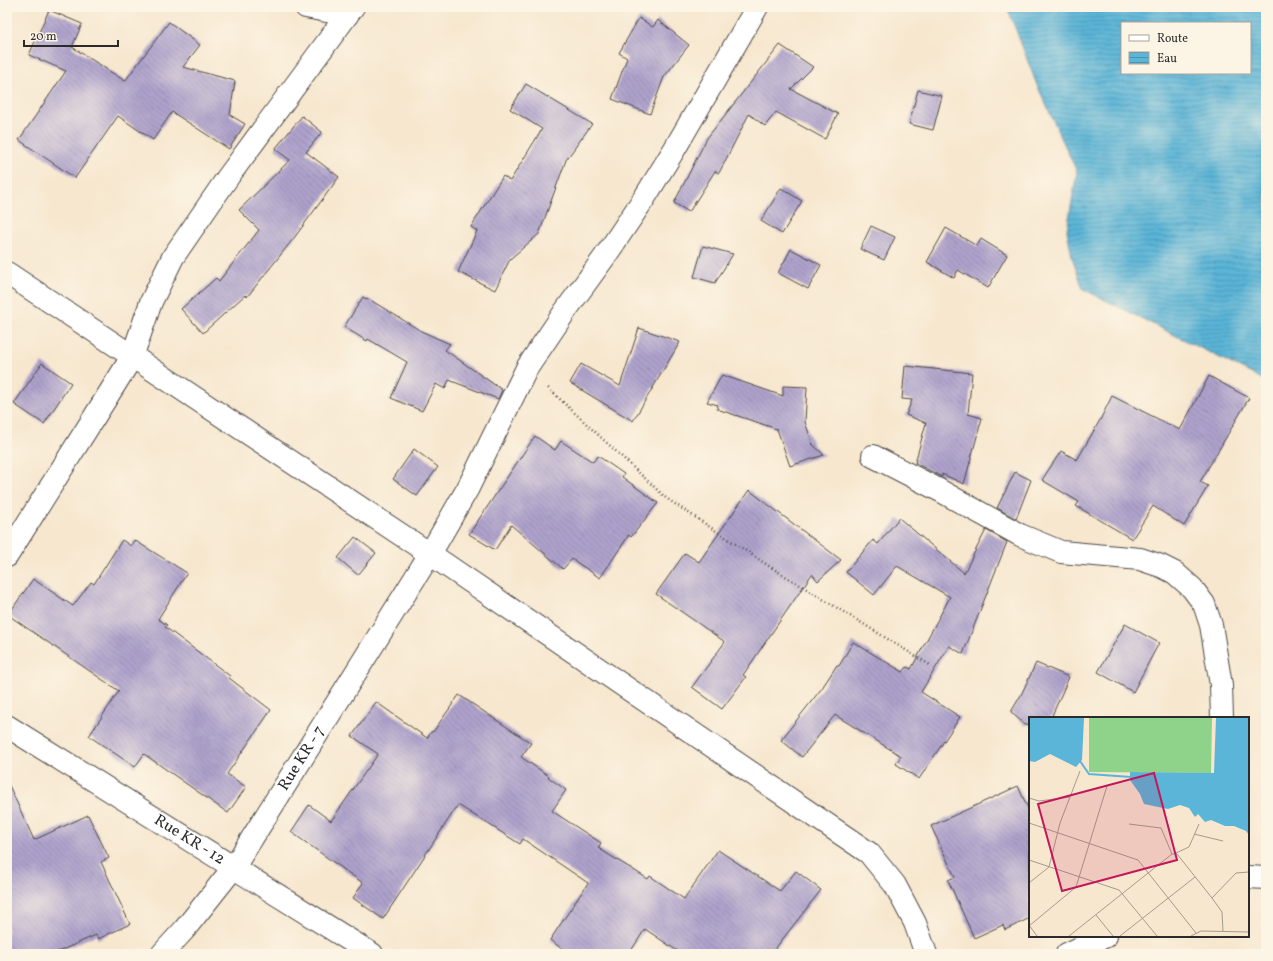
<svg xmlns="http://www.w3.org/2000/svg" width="1273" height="961" viewBox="0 0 1273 961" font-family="Vollkorn,serif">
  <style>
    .water { fill: url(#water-rules); stroke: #427082; fill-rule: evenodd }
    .building { fill: url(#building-back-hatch) }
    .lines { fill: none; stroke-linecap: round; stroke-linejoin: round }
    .street-casing { stroke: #4a4744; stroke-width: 24 }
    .path { stroke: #4a4744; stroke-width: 2.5; stroke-dasharray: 1 3; stroke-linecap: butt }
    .street { stroke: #fff; stroke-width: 22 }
    .labels { text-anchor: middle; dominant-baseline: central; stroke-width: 3; stroke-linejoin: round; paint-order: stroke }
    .street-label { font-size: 16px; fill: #2b2b2b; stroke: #fcf5e5 }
    .inset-river { fill: none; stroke: #5ab5d8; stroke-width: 2 }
    .inset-road { fill: none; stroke: #a59c8d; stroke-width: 1 }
    .view { fill: #c2185b; fill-opacity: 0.15; stroke: #c2185b; stroke-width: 2 }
    .inset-edge { fill: none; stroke: #2b2b2b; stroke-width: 2 }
  </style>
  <defs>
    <pattern id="water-rules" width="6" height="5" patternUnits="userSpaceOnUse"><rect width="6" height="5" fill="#5ab5d8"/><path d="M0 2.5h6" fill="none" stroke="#4b93af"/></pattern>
    <pattern id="building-back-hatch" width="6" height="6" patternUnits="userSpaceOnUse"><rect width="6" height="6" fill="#aea2cc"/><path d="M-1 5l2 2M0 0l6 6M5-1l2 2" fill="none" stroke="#8e84a6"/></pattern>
  </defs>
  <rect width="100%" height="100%" fill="#fcf5e5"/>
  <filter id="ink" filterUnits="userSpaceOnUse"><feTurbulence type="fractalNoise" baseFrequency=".025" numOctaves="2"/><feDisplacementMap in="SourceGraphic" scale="8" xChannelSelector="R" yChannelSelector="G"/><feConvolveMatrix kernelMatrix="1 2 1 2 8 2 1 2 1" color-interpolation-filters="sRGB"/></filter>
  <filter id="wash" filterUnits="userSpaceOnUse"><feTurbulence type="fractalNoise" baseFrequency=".012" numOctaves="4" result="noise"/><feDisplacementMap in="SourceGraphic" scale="16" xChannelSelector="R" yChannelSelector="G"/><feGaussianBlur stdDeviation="0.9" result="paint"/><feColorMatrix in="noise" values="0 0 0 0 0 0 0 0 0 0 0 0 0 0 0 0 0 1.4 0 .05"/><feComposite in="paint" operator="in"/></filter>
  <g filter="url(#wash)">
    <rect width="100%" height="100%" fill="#f7e7cf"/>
    <!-- water -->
    <path class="water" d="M1007 7H1266V381L1083 289 1072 257 1067 230 1077 172 1037 85ZM1122 23H1250V73H1122Z"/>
    <g id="blocks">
      <!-- building -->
      <g class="building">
        <path d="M49 10 82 24 72 47 125 81 169 22 200 45 183 67 235 81 230 115 245 124 229 149 172 112 153 140 118 116 75 178 19 140 66 71 29 55Z"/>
        <path d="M639 18 653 27 658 20 689 45 664 77 650 114 612 99 627 58 619 53Z"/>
        <path d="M780 45 813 67 791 89 838 114 825 139 776 112 765 126 749 114 719 173 715 171 689 212 674 203 707 138Z"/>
        <path d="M526 84 592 124 566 160 539 234 510 259 495 290 458 272 477 231 471 227 503 176 510 181 542 129 510 109Z"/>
        <path d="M918 90 942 96 933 130 909 124Z"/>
        <path d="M302 116 322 132 306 152 339 177 294 238 247 297 245 295 203 333 181 309 216 278 219 281 259 230 239 210 290 160 275 149Z"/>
        <path d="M781 188 802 201 782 234 761 221Z"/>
        <path d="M871 226 895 237 884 260 860 249Z"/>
        <path d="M946 228 977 246 981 239 1007 255 988 288 958 270 954 278 927 262Z"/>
        <path d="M703 246 733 254 715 283 694 277Z"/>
        <path d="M791 249 821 265 808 289 778 273Z"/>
        <path d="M363 297 366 299 367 298 421 331 450 344 445 350 502 390 498 399 449 380 445 389 436 384 422 411 391 398 407 362 368 339 367 341 344 327Z"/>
        <path d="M639 328 680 342 633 421 570 383 581 364 620 386Z"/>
        <path d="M42 363 71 383 44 424 14 404Z"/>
        <path d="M905 366 972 373 968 414 982 418 964 484 942 474V477L915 463 926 423 906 415 912 400 902 399Z"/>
        <path d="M722 375 783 396V386L807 387 805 422 813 445 812 444 824 455 790 466 777 429 717 409 718 405 707 402Z"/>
        <path d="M1209 376 1249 398 1200 482 1208 486 1184 526 1153 506 1132 539 1076 506 1079 502 1042 480 1061 451 1077 460 1100 420 1112 396 1180 430Z"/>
        <path d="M535 436 555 450 561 441 593 462 598 456 624 474 622 477 658 503 631 537 629 535 600 578 572 559 563 569 511 525 495 550 469 534Z"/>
        <path d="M414 449 438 467 417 496 393 479Z"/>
        <path d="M1015 472 1031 480 1016 519 997 508Z"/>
        <path d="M749 490 841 560 818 581 812 574 743 675 746 677 722 709 692 687 725 642 656 594 685 553 699 562Z"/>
        <path d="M899 518 964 573 986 530 1007 542 963 654 949 646 921 692 960 717 919 779 896 764 901 756 835 715 802 757 781 740 822 688 837 665 839 666 853 642 903 672 907 667 911 669 950 597 897 566 874 595 846 572 873 540 878 544Z"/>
        <path d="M355 537 376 553 358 575 338 558Z"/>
        <path d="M122 540 131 546 134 540 187 573 158 619 167 625 165 627 230 676 229 678 271 710 227 774 246 787 228 813 144 754 135 767 89 736 119 691 8 615 33 579 73 606 91 582 94 584Z"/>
        <path d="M1125 624 1159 643 1133 692 1098 672Z"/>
        <path d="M1036 663 1069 677 1051 718H1030V723L1026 726 1011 712 1021 695Z"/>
        <path d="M459 695 531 743 521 757 549 776 548 777 566 790 552 811 601 843 598 848 648 879 650 876 684 899 718 850 780 891 796 871 821 890 771 954H682L645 929 629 954H569L550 940 588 883 523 839 520 844 458 805 383 919 353 898 363 883 291 832 309 805 331 821 378 754 352 736 376 702 427 738 432 731 433 732Z"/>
        <path d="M7 781 34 840 88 815 109 858 101 862 130 924 98 939 96 935 53 954H7Z"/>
        <path d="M1018 786 1030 813V918L1005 930 1003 925 974 938 948 880 955 877 931 826Z"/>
      </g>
    </g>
  </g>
  <g filter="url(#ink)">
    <use href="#blocks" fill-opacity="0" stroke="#4a4744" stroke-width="1"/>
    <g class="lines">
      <defs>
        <g id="street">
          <path d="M306 7 347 15"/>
          <path d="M7 273 430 554 869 853 895 885 915 923 926 954"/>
          <path d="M873 456 939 490 1020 535 1061 552 1140 559 1161 566 1175 573 1192 588 1204 604 1211 625 1221 685 1222 718"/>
          <path d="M7 556 132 357 151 302 173 257 228 177 353 7"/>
          <path id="s1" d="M7 726 372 954"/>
          <path d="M1248 877 1266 878"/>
          <path id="s2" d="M162 954 184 930 234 867 430 554 468 488 527 368 566 310 606 255 645 197 674 150 757 7"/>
          <path d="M1067 954 1106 936"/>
        </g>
      </defs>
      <!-- street casing -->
      <use href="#street" class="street-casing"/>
      <!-- path -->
      <path class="path" d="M548 388 666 498 769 566 930 665"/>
      <!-- street -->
      <use href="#street" class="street"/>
    </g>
  </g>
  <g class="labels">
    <!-- street labels -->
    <g class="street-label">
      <text stroke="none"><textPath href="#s2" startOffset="241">Rue KR - 7</textPath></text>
      <text stroke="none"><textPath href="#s1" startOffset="215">Rue KR - 12</textPath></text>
    </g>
  </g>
  <!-- overview -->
  <g transform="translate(1029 717)">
    <rect width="220" height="220" fill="#f7e7cf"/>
    <path d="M60 1H183L182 56 60 55Z" fill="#8fd28a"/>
    <path d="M0 1H55L53 43 47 50 21 37 6 45 0 44ZM187 1H220V118L217 114 205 109H196L182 103 176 105 169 97 166 100 160 91 151 88 139 92 115 87 111 77 101 63V55L185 56Z" fill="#5ab5d8"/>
    <path class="inset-river" d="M51 44 60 57 102 60"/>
    <path class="inset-road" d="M0 81 10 84 41 80M0 106 109 143 167 216M100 107 132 111 143 137M165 117 194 124M147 136 160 130 170 107M0 143 90 173 128 219M0 166 20 150 31 106 51 54M67 198 84 219M0 208 8 219M0 209 47 170 78 69M194 214 193 195 183 181 207 156 220 155M40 219 143 137H148L183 181M91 219 166 160M162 219 172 214 220 215"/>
    <path class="view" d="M125 56 148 143 33 174 9 87Z"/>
    <rect width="220" height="220" class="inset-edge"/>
  </g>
  <!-- margin -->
  <rect width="1273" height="961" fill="none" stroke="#fcf5e5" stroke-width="24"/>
  <!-- legend -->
  <rect x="1121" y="22" width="130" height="52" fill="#fcf5e5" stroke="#a8a49b"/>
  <rect x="1129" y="35" width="20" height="6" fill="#ffffff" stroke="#a8a49b"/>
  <text x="1157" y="42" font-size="12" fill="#2b2b2b">Route</text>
  <rect x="1129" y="52" width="20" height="12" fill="url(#water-rules)" stroke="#a8a49b"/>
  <text x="1157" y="62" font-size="12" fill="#2b2b2b">Eau</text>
  <!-- scale -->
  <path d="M24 40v6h94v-6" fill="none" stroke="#2b2b2b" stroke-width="2"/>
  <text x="30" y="40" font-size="12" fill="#2b2b2b" stroke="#fcf5e5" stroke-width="3" paint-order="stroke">20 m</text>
</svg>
